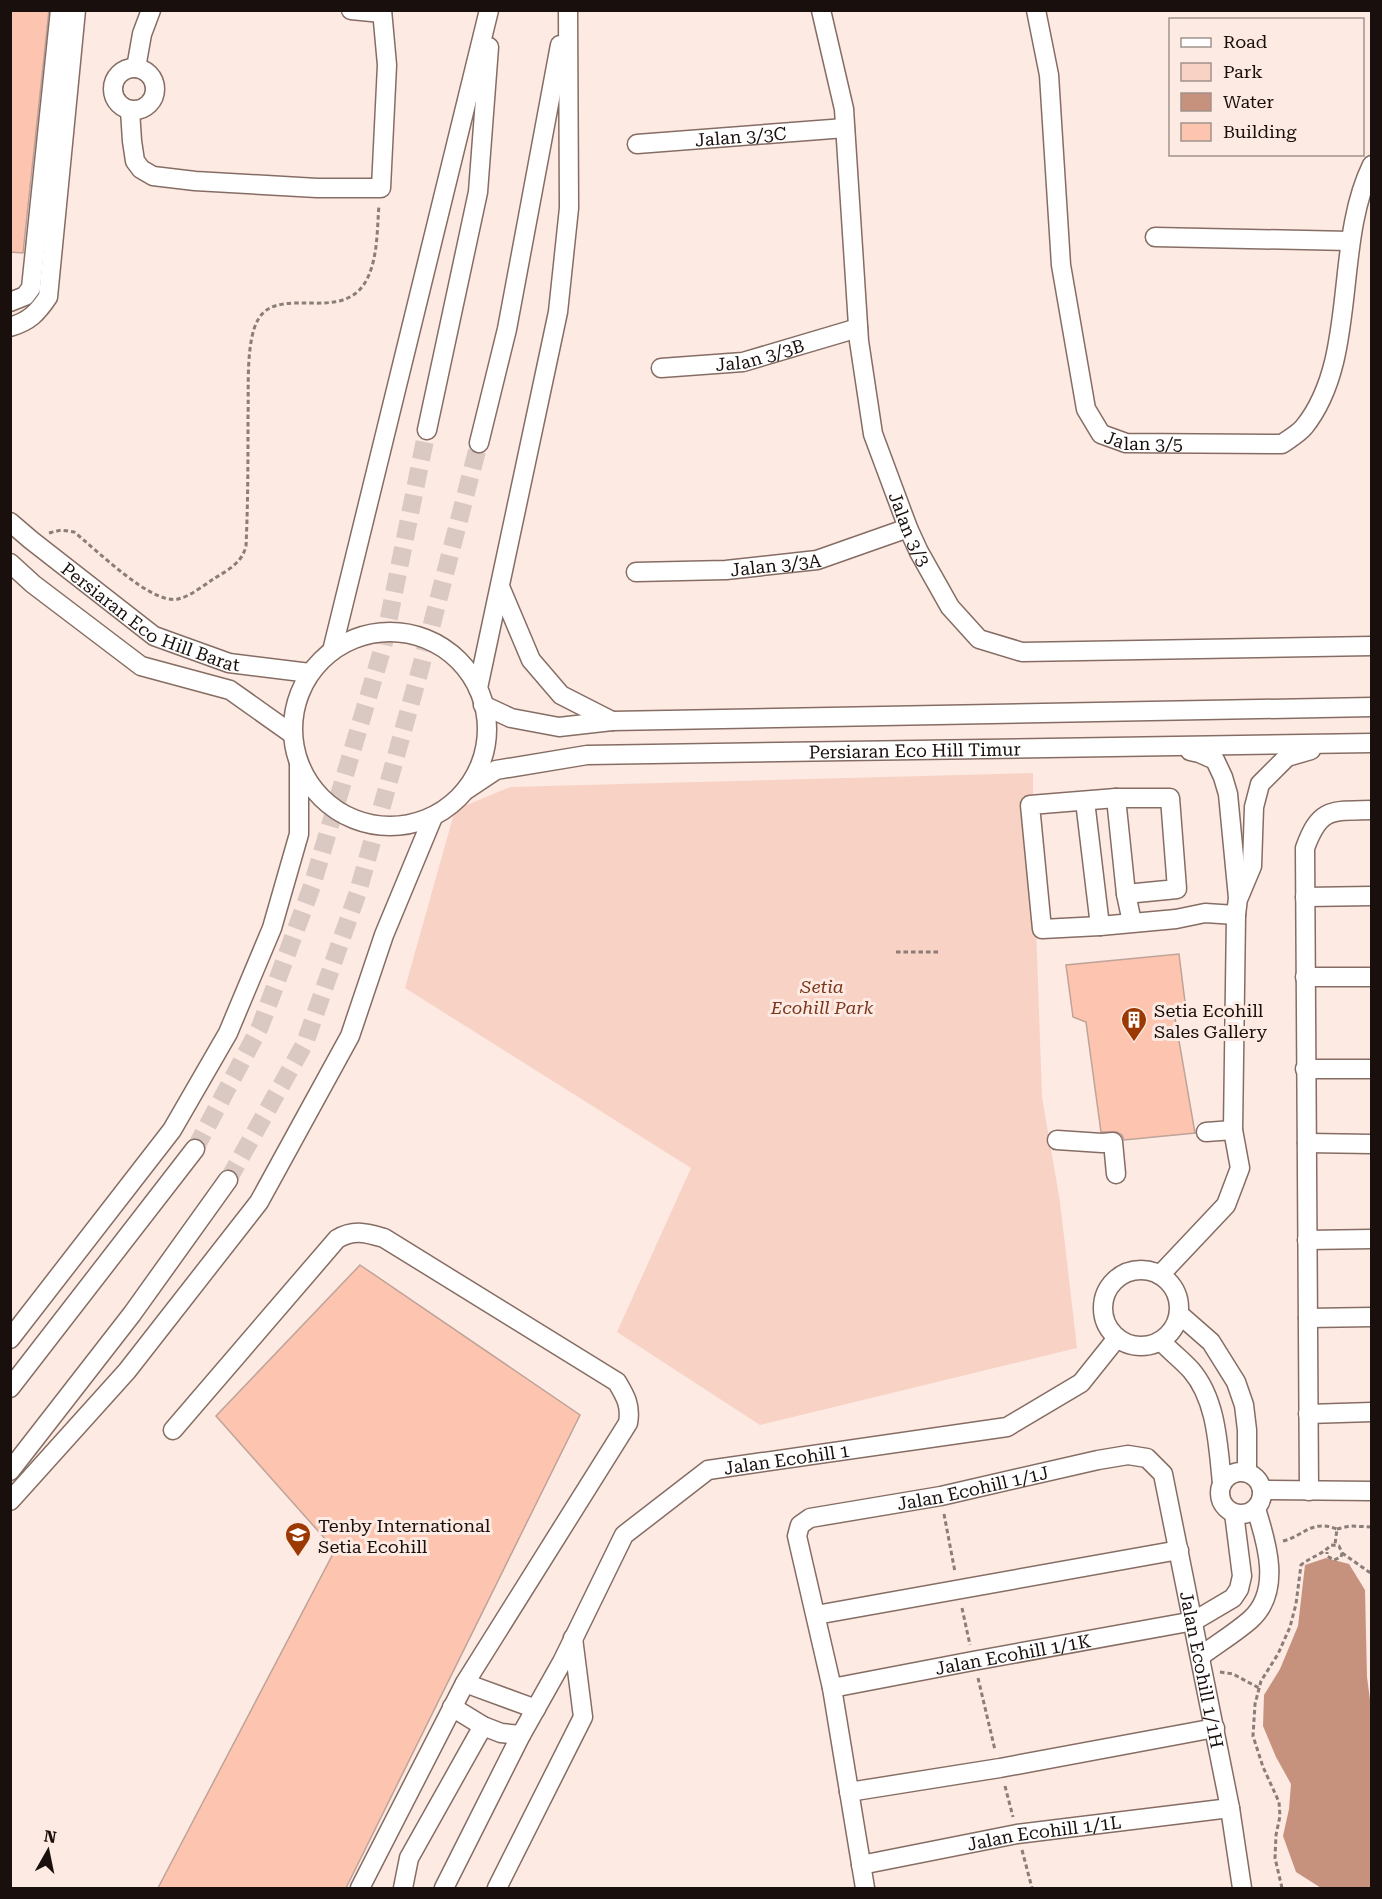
<svg xmlns="http://www.w3.org/2000/svg" width="1382" height="1899" viewBox="0 0 1382 1899" font-family="'Roboto Serif',serif">
  <style>
    .park { fill: #f8d2c4 }
    .water { fill: #c6927d }
    .building { fill: #fdc5b0; stroke: #bfa399; stroke-width: 1.5 }
    .lines { fill: none; stroke-linecap: round; stroke-linejoin: round }
    .minor-tunnel { stroke: #dac9c3; stroke-width: 18; stroke-dasharray: 18 9; stroke-linecap: butt }
    .minor-casing { stroke: #866d63; stroke-width: 21 }
    .path { stroke: #8b7d78; stroke-width: 3; stroke-dasharray: 4.5 3; stroke-linecap: butt }
    .minor { stroke: #fff; stroke-width: 18 }
    .labels { text-anchor: middle; dominant-baseline: central; stroke-width: 6; stroke-linejoin: round; paint-order: stroke }
    .street-label { font-size: 18px; fill: #190f0c; stroke: #fceae3 }
    .park-label { font-size: 18px; font-style: italic; fill: #79371c; stroke: #fceae3 }
    .poi-label { font-size: 18px; fill: #190f0c; stroke: #fceae3; text-anchor: start }
  </style>
  <rect width="100%" height="100%" fill="#fceae3"/>
  <!-- park -->
  <path class="park" d="M1033 773V842L1042 1097 1060 1202 1077 1348 760 1425 617 1332 691 1168 405 988 455 810 510 787Z"/>
  <!-- water -->
  <path class="water" d="M1326 1558 1349 1564 1365 1590 1367 1677 1372 1715 1371 1888H1321L1296 1872 1283 1836 1289 1809 1291 1784 1276 1757 1263 1726 1264 1695 1280 1669 1298 1626 1305 1565Z"/>
  <!-- building -->
  <g class="building">
    <path d="M10 10H49L23 253 10 252Z"/>
    <path d="M1179 954 1186 1010 1174 1012 1195 1133 1124 1140 1122 1135 1117 1132H1101L1086 1022 1073 1017 1066 965Z"/>
    <path d="M360 1265 580 1415 346 1888H158L335 1550 216 1416Z"/>
  </g>
  <g class="lines">
    <!-- minor-tunnel -->
    <g class="minor-tunnel">
      <path d="M195 1149 260 1027 312 886 383 647 427 430"/>
      <path d="M228 1180 305 1043 358 892 420 670 479 443"/>
    </g>
    <defs>
      <g id="minor">
        <path d="M351 10 382 13"/>
        <path id="s1" d="M821 10 844 109 859 341 873 434 908 528 919 552 950 607 979 639 1022 652 1372 646"/>
        <path id="s2" d="M1036 10 1049 75 1061 265 1086 409 1101 434 1126 443 1282 444C1289 439 1298 434 1304 427 1359 359 1333 244 1372 165"/>
        <path d="M136 68 142 34 151 10"/>
        <circle cx="134" cy="89" r="21"/>
        <path d="M130 110 132 141 135 161 141 169 153 176 195 181 317 188H381L387 65 382 10"/>
        <path id="s3" d="M637 144 845 128"/>
        <path d="M1155 237 1350 241"/>
        <path d="M10 302 25 296 31 288 60 10"/>
        <path d="M10 327C30 321 37 313 48 297L76 10"/>
        <path id="s4" d="M661 368 743 362 858 328"/>
        <path d="M427 430 478 192 489 47"/>
        <path d="M479 443 507 329 560 45"/>
        <path id="s5" d="M10 522 31 540 154 636 229 663 310 673"/>
        <path d="M10 563 33 584 141 666 230 690 292 734"/>
        <path id="s6" d="M636 572 726 570 817 560 908 528"/>
        <path d="M501 589 531 660 561 695 612 721"/>
        <circle cx="390" cy="729" r="97"/>
        <path d="M332 651 489 10"/>
        <path d="M478 688 558 312 569 208 568 10"/>
        <path d="M483 705 511 718 559 727 612 721 1372 707"/>
        <path id="s7" d="M466 790 496 770 587 755 1372 743"/>
        <path d="M1116 798 1126 894 1132 922"/>
        <path d="M1085 801 1100 926"/>
        <path d="M1126 894 1177 889 1170 798H1116L1030 805 1042 929 1100 926 1176 919 1205 913 1236 915"/>
        <path d="M1239 897 1252 866 1254 807 1260 784 1287 757 1311 750"/>
        <path d="M1305 897 1372 896"/>
        <path d="M1305 977H1372"/>
        <path d="M1305 1069H1372"/>
        <path d="M1206 1132 1233 1130"/>
        <path d="M1057 1140 1102 1143 1113 1142 1116 1174"/>
        <path d="M1307 1143 1372 1144"/>
        <path d="M1307 1240 1372 1239"/>
        <circle cx="1141" cy="1308" r="38"/>
        <path d="M1160 1275 1226 1205 1240 1168 1233 1130 1236 915 1238 898 1228 794 1223 777 1215 760 1199 753 1190 751"/>
        <path d="M1179 1314 1211 1342 1236 1382 1244 1405 1247 1430V1472"/>
        <path d="M1308 1318 1372 1317"/>
        <path d="M10 1339 172 1130 228 1033 272 928 299 834V765"/>
        <path d="M1161 1341C1170 1351 1182 1360 1191 1370 1217 1400 1218 1446 1222 1483"/>
        <path d="M10 1388 195 1149"/>
        <path d="M1308 1414 1372 1412"/>
        <path d="M173 1430 337 1239C354 1229 366 1233 384 1238L617 1382C626 1397 631 1406 628 1423L465 1683 536 1709"/>
        <path d="M10 1471 132 1314 228 1180"/>
        <circle cx="1241" cy="1493" r="21"/>
        <path d="M1262 1490 1372 1491"/>
        <path d="M1309 1491 1305 848C1320 807 1331 811 1372 810"/>
        <path d="M10 1501 127 1371 259 1202 350 1036 384 935 433 817"/>
        <path d="M816 1615 1179 1550"/>
        <path d="M1201 1656C1217 1644 1235 1633 1250 1620 1282 1592 1267 1543 1256 1509"/>
        <path id="s8" d="M832 1688 973 1661 1194 1621 1233 1598 1239 1589 1242 1576 1234 1513"/>
        <path d="M452 1707 483 1726"/>
        <path d="M849 1792 1000 1768 1215 1728"/>
        <path id="s9" d="M861 1865 1017 1834 1230 1808"/>
        <path d="M360 1888 465 1683"/>
        <path d="M403 1888 409 1858 483 1726 501 1733 521 1735"/>
        <path id="s10" d="M444 1888 521 1735 562 1662 624 1535 708 1470 1007 1427 1081 1383 1117 1338"/>
        <path d="M497 1888 583 1717 573 1638"/>
        <path id="s11" d="M865 1888 832 1688 797 1536 800 1525 810 1518 941 1496 1098 1460 1128 1455 1147 1458 1163 1474 1230 1808 1242 1888"/>
      </g>
    </defs>
    <!-- minor casing -->
    <use href="#minor" class="minor-casing"/>
    <!-- path -->
    <g class="path">
      <path d="M49 533 61 530 74 532C96 549 151 605 178 599 191 596 204 585 215 578 228 570 242 563 246 546 248 503 248 460 248 417 249 391 245 340 259 318 281 284 346 326 368 277 378 255 377 229 379 205"/>
      <path d="M896 952H939"/>
      <path d="M944 1514 955 1572"/>
      <path d="M1337 1529 1350 1526 1372 1527"/>
      <path d="M1283 1541C1304 1536 1311 1519 1337 1529L1335 1544"/>
      <path d="M1342 1553 1372 1574"/>
      <path d="M962 1608 970 1645"/>
      <path d="M1220 1672 1233 1674 1259 1688"/>
      <path d="M978 1678 995 1750"/>
      <path d="M1005 1786 1013 1817"/>
      <path d="M1022 1850 1032 1888"/>
      <path d="M1282 1888 1275 1858 1276 1835 1280 1816 1279 1802 1263 1767 1253 1736 1255 1704 1261 1681 1278 1654 1290 1627 1296 1604 1301 1565C1312 1556 1322 1555 1331 1545L1339 1546 1342 1553 1341 1557 1334 1560 1327 1556V1552"/>
    </g>
    <!-- minor -->
    <use href="#minor" class="minor"/>
  </g>
  <!-- icons -->
  <defs>
    <symbol id="building-pin" viewBox="-11 -11 22 30"><path d="M0 17L-7.5 6A9.5 9.5 0 1 1 7.5 6Z" fill="#9c3801" stroke="#fceae3"/><path d="M-4-6H4V6H1V3H-1V6H-4ZM-2.5-4.3h1.7v1.8h-1.7ZM.8-4.3h1.7v1.8H.8ZM-2.5-1h1.7V.8h-1.7ZM.8-1h1.7V.8H.8Z" fill="#fff"/></symbol>
    <symbol id="school-pin" viewBox="-11 -11 22 30"><path d="M0 17L-7.5 6A9.5 9.5 0 1 1 7.5 6Z" fill="#9c3801" stroke="#fceae3"/><path d="M0-5L7-2L0 1L-7-2ZM-4 1L0 2.5L4 1V4Q0 6-4 4Z" fill="#fff"/></symbol>
  </defs>
  <g fill-rule="evenodd">
    <use href="#building-pin" x="1119" y="1005" width="30" height="40"/>
    <use href="#school-pin" x="283" y="1520" width="30" height="40"/>
  </g>
  <g class="labels">
    <!-- street labels -->
    <g class="street-label">
      <text stroke="none"><textPath href="#s3" startOffset="104">Jalan 3/3C</textPath></text>
      <text stroke="none"><textPath href="#s4" startOffset="100">Jalan 3/3B</textPath></text>
      <text stroke="none"><textPath href="#s2" startOffset="476">Jalan 3/5</textPath></text>
      <text stroke="none"><textPath href="#s1" startOffset="530">Jalan 3/3</textPath></text>
      <text stroke="none"><textPath href="#s6" startOffset="140">Jalan 3/3A</textPath></text>
      <text stroke="none"><textPath href="#s5" startOffset="172">Persiaran Eco Hill Barat</textPath></text>
      <text stroke="none"><textPath href="#s7" startOffset="456">Persiaran Eco Hill Timur</textPath></text>
      <text stroke="none"><textPath href="#s10" startOffset="582">Jalan Ecohill 1</textPath></text>
      <text stroke="none"><textPath href="#s11" startOffset="548">Jalan Ecohill 1/1J</textPath></text>
      <text stroke="none"><textPath href="#s8" startOffset="184">Jalan Ecohill 1/1K</textPath></text>
      <text stroke="none"><textPath href="#s11" startOffset="948">Jalan Ecohill 1/1H</textPath></text>
      <text stroke="none"><textPath href="#s9" startOffset="186">Jalan Ecohill 1/1L</textPath></text>
    </g>
    <!-- park labels -->
    <g class="park-label">
      <text x="822" y="986">Setia<tspan x="822" dy="21">Ecohill Park</tspan></text>
    </g>
    <!-- poi labels -->
    <g class="poi-label">
      <text x="1154" y="1010">Setia Ecohill<tspan x="1154" dy="21">Sales Gallery</tspan></text>
      <text x="318" y="1525">Tenby International<tspan x="318" dy="21">Setia Ecohill</tspan></text>
    </g>
  </g>
  <!-- border -->
  <rect width="1382" height="1899" fill="none" stroke="#190f0c" stroke-width="24"/>
  <!-- legend -->
  <rect x="1169" y="18" width="195" height="138" fill="#fceae3" stroke="#a1928d" stroke-width="1.5"/>
  <rect x="1181" y="38" width="30" height="9" fill="#ffffff" stroke="#a1928d" stroke-width="1.5"/>
  <text x="1223" y="48" font-size="18" fill="#190f0c">Road</text>
  <rect x="1181" y="63" width="30" height="18" fill="#f8d2c4" stroke="#a1928d" stroke-width="1.5"/>
  <text x="1223" y="78" font-size="18" fill="#190f0c">Park</text>
  <rect x="1181" y="93" width="30" height="18" fill="#c6927d" stroke="#a1928d" stroke-width="1.5"/>
  <text x="1223" y="108" font-size="18" fill="#190f0c">Water</text>
  <rect x="1181" y="123" width="30" height="18" fill="#fdc5b0" stroke="#a1928d" stroke-width="1.5"/>
  <text x="1223" y="138" font-size="18" fill="#190f0c">Building</text>
  <!-- north arrow -->
  <g transform="translate(48 1851) rotate(9)" stroke="#fceae3" stroke-width="4.5" paint-order="stroke">
  <path d="M0-4.5L10 22L0 15L-10 22Z" fill="#190f0c"/>
  <text y="-9" font-size="16" font-weight="bold" text-anchor="middle" fill="#190f0c">N</text>
  </g>
</svg>
